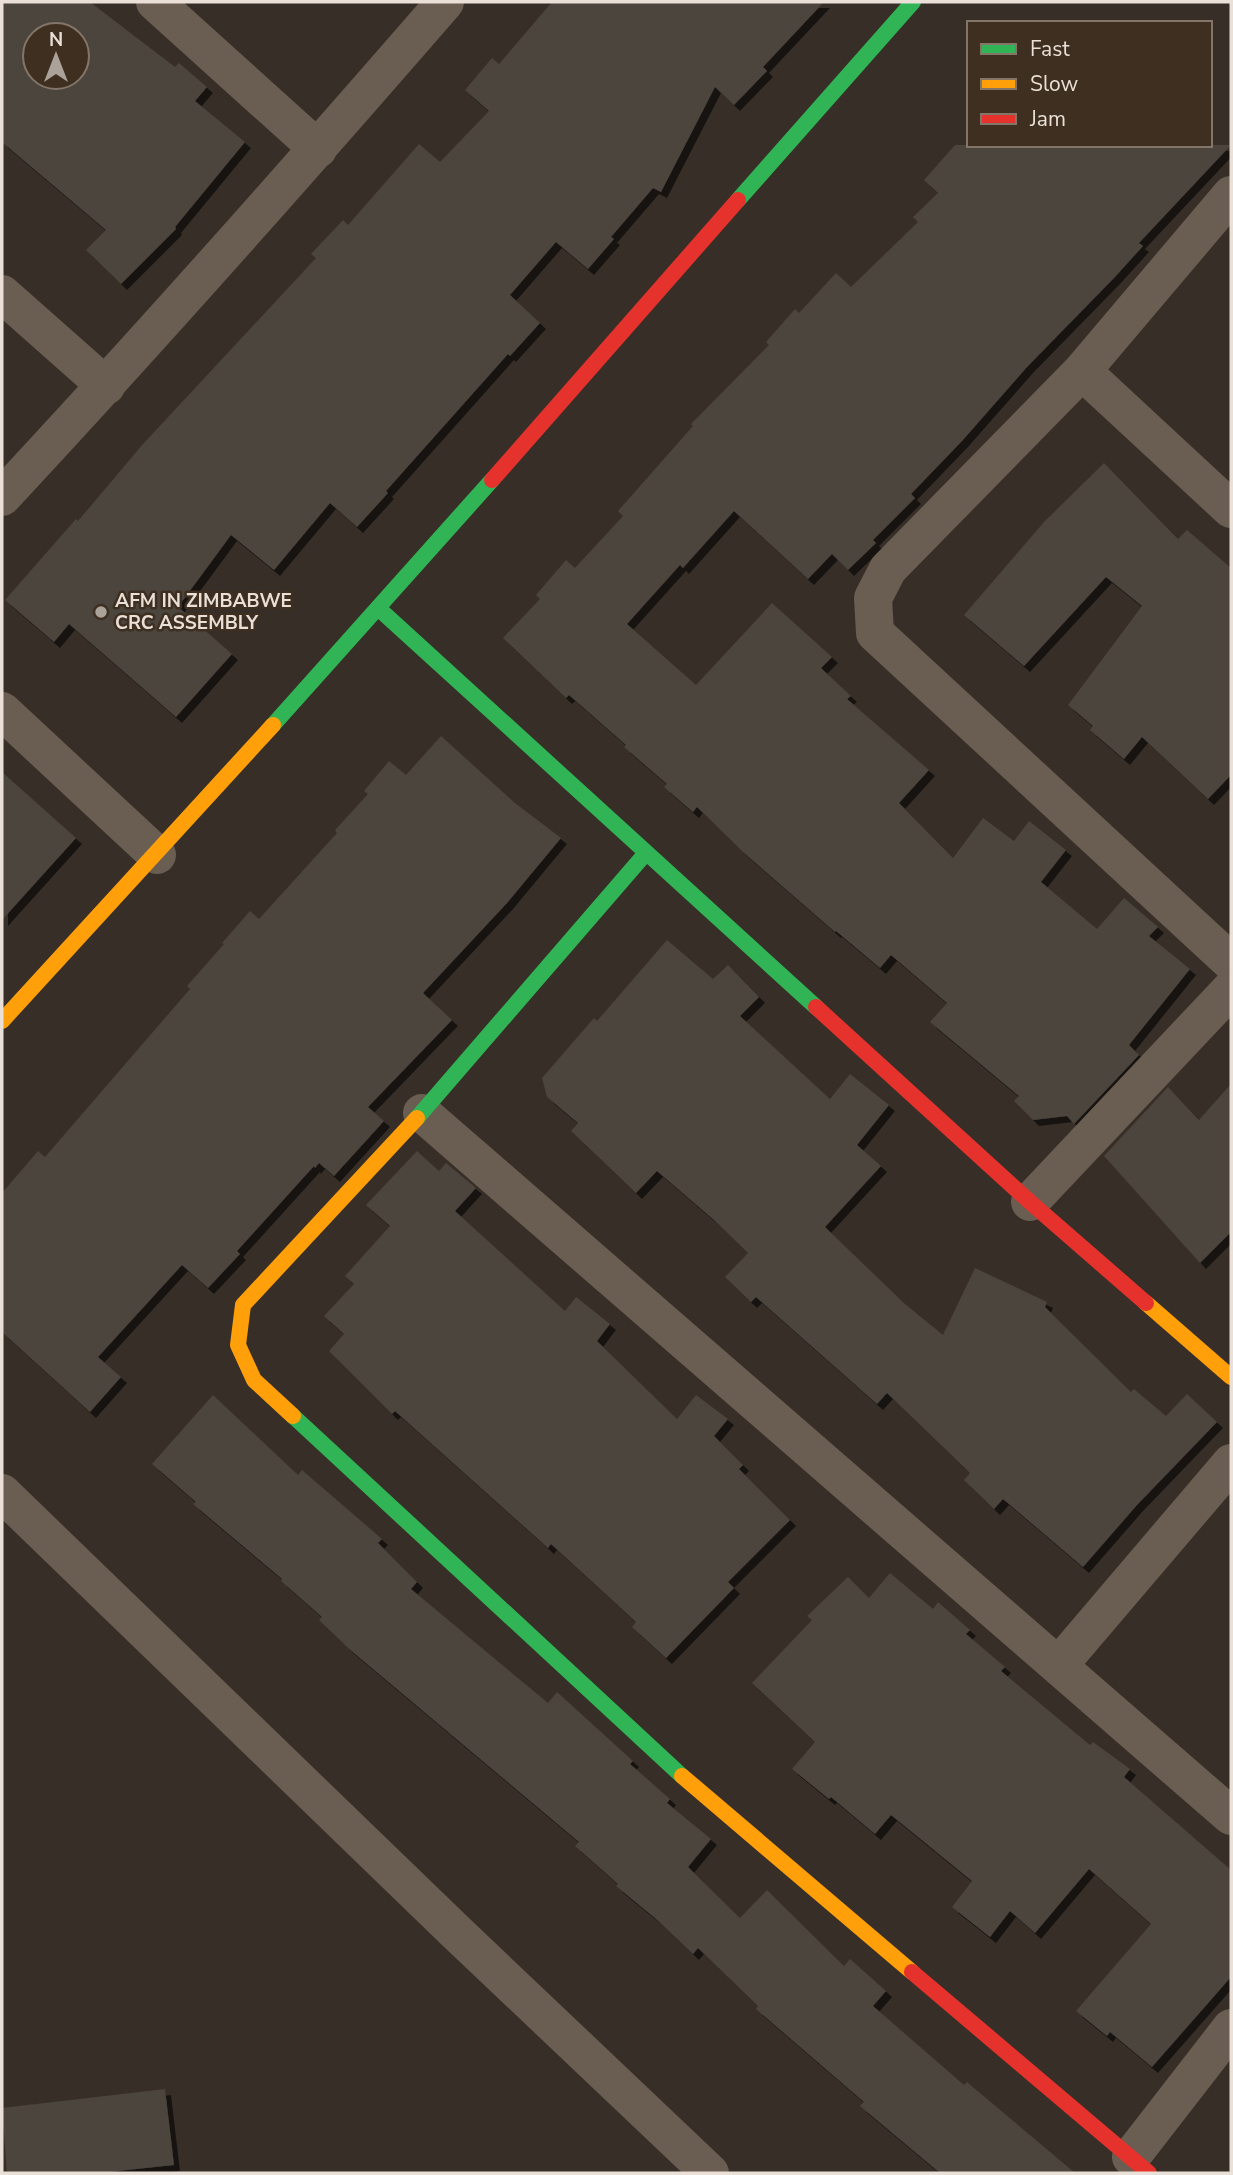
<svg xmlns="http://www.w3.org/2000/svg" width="1233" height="2175" viewBox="0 0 1233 2175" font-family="'Nunito Sans',sans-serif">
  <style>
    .building { fill: #4b443d; fill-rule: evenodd; filter: url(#shadow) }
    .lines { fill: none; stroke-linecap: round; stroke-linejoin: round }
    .street { stroke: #6a5d51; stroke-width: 38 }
    .fast { stroke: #30b455; stroke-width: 16 }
    .slow { stroke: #ff9f0a; stroke-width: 16 }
    .jam { stroke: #e5322d; stroke-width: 16 }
    .poi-dot { fill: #aba299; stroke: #3e2f20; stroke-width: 2.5 }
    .labels { text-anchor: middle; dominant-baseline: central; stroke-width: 5; stroke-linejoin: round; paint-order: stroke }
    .poi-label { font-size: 19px; font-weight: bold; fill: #eae0d7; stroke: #3e2f20; text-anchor: start }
  </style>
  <defs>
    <filter id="shadow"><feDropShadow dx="6" dy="6" stdDeviation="0" flood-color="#0009"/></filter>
  </defs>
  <rect width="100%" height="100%" fill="#372f27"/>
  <!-- building -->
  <g class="building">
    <path d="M2 2H90L175 67 179 63 207 87 195 101 245 142 175 227 176 229 121 284 86 250 106 230 2 142ZM35 35H77V77H35Z"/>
    <path d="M552 2H824L763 67 767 71 734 105 715 87 661 192 653 188 611 237 614 239 588 269 556 242 510 295 540 323 510 356 508 354 386 491 388 493 357 527 330 503 274 570 231 535 178 607 232 654 176 717 69 624 54 642 5 600 76 519 78 521 143 444 316 258 311 254 343 220 348 225 419 144 440 162 489 111 465 90 492 58 499 64Z"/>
    <path d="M955 145H1231L1139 243 1143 246 1114 278 1027 367 962 441 911 494 915 498 873 540 876 543 848 570 832 554 808 579 734 511 683 568 680 565 627 624 696 685 772 603 832 657 821 668 851 696 847 699 929 770 899 803 953 858 983 818 1014 841 1029 821 1066 850 1041 882 1097 929 1124 898 1158 927 1149 936 1190 969 1129 1045 1139 1055 1074 1124 1067 1116 1033 1120 1014 1101 1019 1096 930 1022 947 1003 891 955 880 968 836 931 835 932 743 852 697 807 693 812 664 787 667 784 624 747 626 745 569 695 566 698 503 638 540 599 536 595 566 560 575 568 623 516 618 511 693 426 691 424 769 345 766 342 795 309 799 313 836 273 851 287 918 222 913 217 938 193 924 180Z"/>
    <path d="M1104 463 1178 539 1187 530 1231 568V775L1208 799 1142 737 1124 759 1090 730 1093 726 1068 705 1142 606 1106 577 1024 666 964 615 1044 522Z"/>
    <path d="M441 736 515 803 561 838 507 903 423 993 452 1020 368 1107 384 1121 334 1176 319 1163 315 1168 314 1166 237 1251 240 1254 208 1288 182 1265 98 1357 121 1377 90 1412 2 1332V1193L38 1151 45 1157 190 989 187 986 224 944 222 943 250 911 259 919 337 833 335 830 368 794 364 791 389 761 406 775Z"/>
    <path d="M2 772 76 838 2 920Z"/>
    <path d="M667 940 713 979 728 965 759 997 740 1016 830 1099 850 1074 889 1105 857 1145 881 1166 825 1227 905 1304 943 1335 975 1268 1047 1302 1045 1307 1131 1392 1134 1389 1166 1416 1187 1394 1217 1422 1137 1505 1083 1567 1003 1499 994 1509 964 1480 970 1473 887 1393 877 1404 756 1297 751 1302 725 1277 748 1253 714 1220 657 1171 636 1193 571 1131 578 1123 547 1097 542 1078 594 1018 597 1021Z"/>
    <path d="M1231 1084V1232L1200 1263 1104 1156 1168 1087 1199 1120Z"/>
    <path d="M417 1151 439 1171 446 1163 476 1188 455 1211 565 1311 576 1297 610 1324 597 1341 677 1419 696 1395 728 1419 714 1436 743 1465 739 1469 790 1520 728 1582 734 1588 666 1658 632 1627 636 1622 551 1544 548 1548 395 1411 392 1414 329 1351 344 1334 324 1316 354 1284 345 1276 390 1226 366 1205Z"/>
    <path d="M213 1395 298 1475 302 1470 382 1539 378 1543 417 1582 411 1589 548 1703 557 1692 633 1761 630 1764 670 1799 667 1803 711 1839 688 1867 740 1918 767 1890 844 1966 850 1959 886 1991 873 2006 964 2085 967 2082 1075 2173H940L860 2106 864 2102 756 2009 758 2006 698 1948 693 1954 655 1918 616 1886 618 1884 575 1846 579 1842 348 1648 319 1620 322 1617 281 1581 282 1579 193 1504 196 1502 152 1464Z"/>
    <path d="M890 1573 933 1609 938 1602 970 1630 966 1634 1005 1667 1001 1671 1090 1745 1093 1742 1130 1769 1124 1777 1231 1870V1977L1152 2067 1110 2032 1107 2036 1076 2011 1151 1924 1089 1869 1035 1933 1010 1911 990 1937 952 1907 972 1881 891 1815 875 1834 831 1797 829 1799 792 1769 815 1742 752 1683 812 1620 807 1616 848 1577 869 1598Z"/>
    <path d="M165 2089 174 2165 99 2173H7L2 2108Z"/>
  </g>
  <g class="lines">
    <!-- street -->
    <g class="street">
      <path d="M155 2 318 149"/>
      <path d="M1231 195 1082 371 888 569 873 598 875 633 1231 962"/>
      <path d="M2 294 106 386"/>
      <path d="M1082 371 1231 509"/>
      <path d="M2 497C153 335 300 169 445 2"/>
      <path d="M2 711 157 855"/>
      <path d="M422 1113 1231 1816"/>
      <path d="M1030 1202 1231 989"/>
      <path d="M2 1493 456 1932 710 2173"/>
      <path d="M1059 1665 1231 1463"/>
      <path d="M1131 2157 1231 2028"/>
    </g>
    <!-- fast -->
    <g class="fast">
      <path d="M738 200 913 2"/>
      <path d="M378 608 816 1007"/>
      <path d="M273 725 492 480"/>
      <path d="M417 1118 646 853"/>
      <path d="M293 1416 682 1776"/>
    </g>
    <!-- slow -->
    <g class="slow">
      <path d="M2 1021 273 725"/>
      <path d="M1146 1303 1231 1377"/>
      <path d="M293 1416 254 1380 238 1345 243 1305 417 1118"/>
      <path d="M682 1776 912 1972"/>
    </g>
    <!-- jam -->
    <g class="jam">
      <path d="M492 480 738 200"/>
      <path d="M816 1007 1030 1202 1146 1303"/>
      <path d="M912 1972 1149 2173"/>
    </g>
  </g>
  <!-- markers -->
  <circle class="poi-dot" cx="101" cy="612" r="7"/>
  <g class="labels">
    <!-- poi labels -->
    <g class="poi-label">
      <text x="115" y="601">AFM IN ZIMBABWE<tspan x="115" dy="22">CRC ASSEMBLY</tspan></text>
    </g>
  </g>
  <!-- border -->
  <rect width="1233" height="2175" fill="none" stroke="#eae0d7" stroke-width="7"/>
  <!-- legend -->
  <rect x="967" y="21" width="245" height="126" fill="#3e2f20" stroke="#837669" stroke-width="2"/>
  <rect x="981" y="44" width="35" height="10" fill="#30b455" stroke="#837669" stroke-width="2"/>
  <text x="1030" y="56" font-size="21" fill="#eae0d7">Fast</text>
  <rect x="981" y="79" width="35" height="10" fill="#ff9f0a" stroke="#837669" stroke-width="2"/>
  <text x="1030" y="91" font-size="21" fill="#eae0d7">Slow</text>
  <rect x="981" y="114" width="35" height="10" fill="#e5322d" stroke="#837669" stroke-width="2"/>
  <text x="1030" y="126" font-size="21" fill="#eae0d7">Jam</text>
  <!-- north arrow -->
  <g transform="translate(56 56)"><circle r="33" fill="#3e2f20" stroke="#837669" stroke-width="2"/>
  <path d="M0-5L12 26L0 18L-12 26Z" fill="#aba299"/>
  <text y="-10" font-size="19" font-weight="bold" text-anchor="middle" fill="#eae0d7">N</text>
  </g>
</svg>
